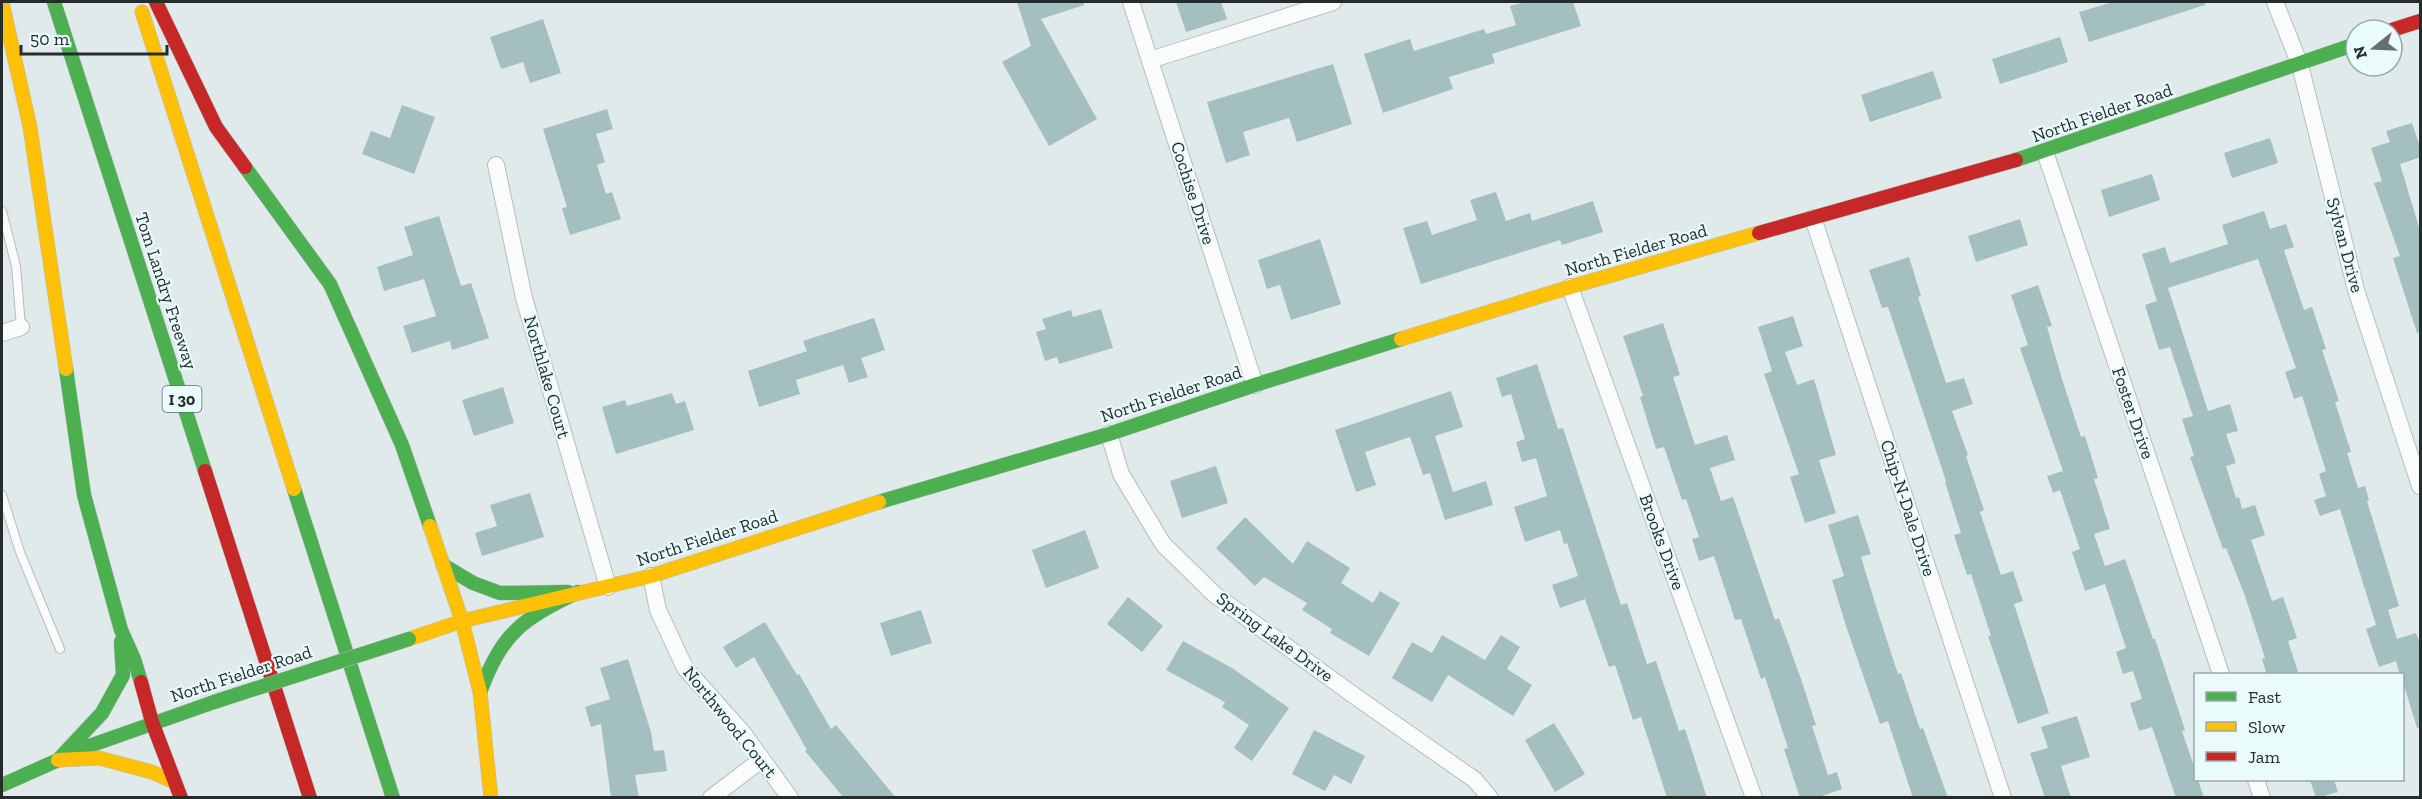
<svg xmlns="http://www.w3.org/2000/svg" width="2422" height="799" viewBox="0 0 2422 799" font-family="'Zilla Slab',serif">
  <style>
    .building { fill: #a4bfbf }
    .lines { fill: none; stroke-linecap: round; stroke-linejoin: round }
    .lane-casing { stroke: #b6bdbd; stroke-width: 10 }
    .street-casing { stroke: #b6bdbd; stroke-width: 18 }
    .fast-casing { stroke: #b6bdbd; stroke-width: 15 }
    .slow-casing { stroke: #b6bdbd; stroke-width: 15 }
    .jam-casing { stroke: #b6bdbd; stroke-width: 15 }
    .lane { stroke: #fafcfc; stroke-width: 8 }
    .street { stroke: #fafcfc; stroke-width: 16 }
    .fast { stroke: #4caf50; stroke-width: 14 }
    .slow { stroke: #ffc107; stroke-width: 14 }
    .jam { stroke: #c62828; stroke-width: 14 }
    .fast-bridge-casing { stroke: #b6bdbd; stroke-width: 15; stroke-linecap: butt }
    .fast-bridge { stroke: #4caf50; stroke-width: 14 }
    .labels { text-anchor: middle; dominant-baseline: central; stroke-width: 4.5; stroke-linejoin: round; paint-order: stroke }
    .shield { fill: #e9fbfb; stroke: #606a6a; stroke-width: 1.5 }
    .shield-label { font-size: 16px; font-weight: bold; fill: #252c2c }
    .street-label { font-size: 18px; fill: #252c2c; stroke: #e9fbfb }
  </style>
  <rect width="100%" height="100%" fill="#e0eaea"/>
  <!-- building -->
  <g class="building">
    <path d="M1017 2H1084V5L1041 19 1097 119 1049 146 1002 62 1031 46Z"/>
    <path d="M1176 2H1221L1227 19 1186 32Z"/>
    <path d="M1526 2H1573L1581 26 1492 54 1495 63 1449 77 1453 89 1383 113 1364 54 1410 39 1414 51 1484 29 1486 34 1516 25 1510 6Z"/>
    <path d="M2113 2H2205V5L2089 42 2079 12Z"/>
    <path d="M543 19 561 73 530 83 523 62 501 69 490 37Z"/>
    <path d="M2060 37 2068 62 2000 84 1992 59Z"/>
    <path d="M1333 64 1352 124 1297 142 1289 118 1243 132 1250 155 1226 163 1207 102Z"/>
    <path d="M1933 71 1942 98 1870 122 1861 95Z"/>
    <path d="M402 105 435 117 414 174 362 154 371 131 390 138Z"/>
    <path d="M607 109 613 129 596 134 605 162 597 165 606 194 612 192 621 219 570 235 562 208 567 207 543 129Z"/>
    <path d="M2412 123 2421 150V157L2400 164 2421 234V332L2417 333 2393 258 2400 256 2374 183 2382 181 2371 148 2390 142 2386 131Z"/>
    <path d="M2270 138 2278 163 2232 178 2224 153Z"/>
    <path d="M2152 174 2160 200 2109 217 2101 190Z"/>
    <path d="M1496 192 1506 221 1530 213 1532 221 1593 201 1603 232 1562 245 1560 240 1421 284 1403 228 1427 221 1432 235 1477 220 1470 200Z"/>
    <path d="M2264 211 2270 229 2286 224 2294 247 2284 250 2304 310 2312 307 2326 349 2322 350 2339 401 2335 402 2351 452 2347 453 2358 488 2365 486 2369 500 2367 501 2399 606 2388 610 2397 639 2416 633 2421 646V728H2417L2403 682V675H2400L2396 661 2379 667 2366 629 2376 625 2340 509 2320 516 2314 500 2326 496 2319 474 2326 471 2302 396 2294 399 2285 372 2296 368 2258 259 2168 288 2208 411 2230 404 2238 431 2226 434 2236 463 2226 466 2236 498 2239 497 2242 509 2255 505 2265 535 2251 540 2272 601 2283 597 2297 638 2288 641 2299 675H2267L2262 659 2265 658 2245 596 2226 548 2223 549 2190 457 2194 456 2182 419 2193 416 2170 347 2159 350 2145 305 2157 301 2142 254 2165 247 2170 263 2228 244 2222 225Z"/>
    <path d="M439 216 461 286 471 283 489 338 452 350 450 341 412 353 403 326 436 316 424 279 384 291 377 267 413 255 404 227Z"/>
    <path d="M2020 219 2028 245 1976 262 1968 236Z"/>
    <path d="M1320 239 1341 304 1291 320 1280 285 1267 289 1258 260Z"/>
    <path d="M1909 257 1921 296 1918 297 1946 383 1964 378 1973 404 1952 411 1968 455 1966 456 1984 510 1980 512 2001 575 2013 571 2023 601 2014 604 2049 713 2018 724 1988 636H1991L1971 574 1967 575 1954 535 1961 533 1945 482 1946 481 1888 307 1882 308 1869 270Z"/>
    <path d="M2038 285 2052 326 2047 327 2062 379 2081 437 2085 436 2098 478 2094 479 2110 529 2094 534 2105 566 2125 559 2153 639H2155L2185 730 2182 731 2196 772V780H2198L2204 798H2176L2152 727 2139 731 2130 703 2142 699 2133 671 2123 674 2116 652 2126 648 2105 584 2085 591 2072 552 2080 549 2060 490 2053 493 2047 476 2063 471 2020 348 2028 345 2011 295Z"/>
    <path d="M1101 309 1113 348 1059 364 1057 357 1045 361 1036 332 1046 329 1042 319 1071 310 1073 317Z"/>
    <path d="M1793 316 1803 346 1785 352 1797 385 1814 379 1836 455 1819 460 1836 513 1805 523 1790 477 1799 474 1764 374 1772 371 1758 327Z"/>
    <path d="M874 318 885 350 861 358 868 377 849 383 843 365 796 380 800 394 759 407 748 371 807 351 803 341Z"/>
    <path d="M1663 323 1680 375 1673 377 1695 445 1727 435 1735 460 1710 468 1721 501 1733 497 1775 620 1779 618 1801 679 1816 725 1812 726 1828 775 1837 772 1842 789 1816 798H1800L1784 749 1788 748 1765 677 1761 679 1741 619 1735 620 1714 556 1699 561 1692 539 1699 537 1686 499 1682 500 1664 447 1656 449 1640 397 1643 396 1623 336Z"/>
    <path d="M1537 364 1558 429 1563 428 1621 605 1627 603 1647 664 1656 661 1679 731 1685 729 1707 798H1667L1641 717 1633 720 1615 665 1609 667 1585 599 1560 608 1552 585 1578 576 1567 543 1564 544 1560 530 1525 542 1514 507 1547 496 1536 458 1522 462 1516 442 1525 439 1511 394 1502 397 1496 378Z"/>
    <path d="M503 387 514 423 474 436 462 400Z"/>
    <path d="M1451 391 1463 427 1435 436 1453 492 1486 481 1493 505 1445 520 1430 473 1423 475 1410 437 1365 452 1376 485 1356 492 1335 430Z"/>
    <path d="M672 393 676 404 685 401 694 430 616 454 602 407 625 400 627 406Z"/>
    <path d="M1216 466 1228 503 1182 518 1170 481Z"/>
    <path d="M530 493 544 537 482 556 475 533 497 526 490 505Z"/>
    <path d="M1858 515 1871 554 1861 557 1879 616 1898 674 1901 673 1920 729 1923 728 1948 798H1913L1888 721 1880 724 1846 626 1832 580 1844 576 1828 525Z"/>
    <path d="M1245 517 1293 564 1307 541 1350 568 1341 583 1373 603 1380 591 1400 603 1369 656 1330 633 1332 629 1302 610 1307 603 1264 577 1255 586 1216 548Z"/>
    <path d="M1085 530 1099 568 1046 588 1032 550Z"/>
    <path d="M1128 597 1163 626 1142 652 1107 624Z"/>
    <path d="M921 610 932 643 891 656 880 623Z"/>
    <path d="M765 622 797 675 799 674 831 729 836 725 896 798H844L805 751 807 750 754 657 736 668 723 647Z"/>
    <path d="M1442 635 1485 660 1501 635 1520 647 1507 669 1532 685 1513 716 1448 675 1432 702 1392 678 1412 642 1432 653Z"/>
    <path d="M1183 641 1232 668 1289 708 1252 761 1234 748 1249 725 1222 707 1225 702 1166 670Z"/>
    <path d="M628 659 651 732 654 751 664 750 667 771 635 775 639 798H611L601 724 591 727 585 707 610 699 600 668Z"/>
    <path d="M2077 716 2090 757 2061 766 2071 798H2045L2030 753 2048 748 2041 727Z"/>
    <path d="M1554 723 1585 774 1555 792 1525 740Z"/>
    <path d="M1314 730 1365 756 1351 784 1334 775 1325 791 1292 774Z"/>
    <path d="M2310 780H2334L2338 792 2316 798Z"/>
  </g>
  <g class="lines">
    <defs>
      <g id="lane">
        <path d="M2 211 16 266 21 327"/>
        <path d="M2 495 20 552 60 649"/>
      </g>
      <g id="street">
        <path d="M1131 2 1255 385"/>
        <path d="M2275 2 2300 65 2356 290 2420 486"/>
        <path d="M1150 60 1333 2"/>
        <path d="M2045 152 2221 674"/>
        <path d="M496 165 524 298 608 587"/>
        <path d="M1813 218 2003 798"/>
        <path d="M1570 287 1754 798"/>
        <path d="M2 333 21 327"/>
        <path d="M1109 434 1121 474 1163 544 1215 595 1359 699 1475 780 1490 798"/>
        <path d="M651 576 658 610 685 668 743 733 790 798"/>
        <path d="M2256 780 2262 798"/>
        <path d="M711 798 761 760"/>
      </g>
      <g id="fast">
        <path d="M54 2 205 471"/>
        <path d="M2016 160 2356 44"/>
        <path d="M245 167 330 284 402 445 430 526"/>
        <path d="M66 369 84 495 121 630 134 659 141 682"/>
        <path d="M294 489 393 798"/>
        <path d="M879 502 1109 434 1255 385 1401 339"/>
        <path d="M443 565 473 583 500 593 568 592"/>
        <path d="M480 692C503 632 521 620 578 592"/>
        <path d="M58 760 102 713 123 675 121 642"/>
        <path d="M2 785 92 745 214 702"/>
      </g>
      <g id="slow">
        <path d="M2 2 30 127 66 369"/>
        <path d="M142 12 294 489"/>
        <path d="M1401 339 1570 287 1759 233"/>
        <path d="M430 526 462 621 480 692 491 798"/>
        <path d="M409 639 462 621 651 576 879 502"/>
        <path d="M58 760 99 758 152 772 174 782"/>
      </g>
      <g id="jam">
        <path d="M156 2 216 127 245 167"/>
        <path d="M2392 30 2420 21"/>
        <path d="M1759 233 2016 160"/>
        <path d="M205 471 310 798"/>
        <path d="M141 682 152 722 181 798"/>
      </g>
    </defs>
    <!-- lane casing -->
    <use href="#lane" class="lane-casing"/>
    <!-- street casing -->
    <use href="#street" class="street-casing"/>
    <!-- fast casing -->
    <use href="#fast" class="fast-casing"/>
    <!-- slow casing -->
    <use href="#slow" class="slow-casing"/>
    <!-- jam casing -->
    <use href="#jam" class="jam-casing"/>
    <!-- lane -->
    <use href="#lane" class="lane"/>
    <!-- street -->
    <use href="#street" class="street"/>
    <!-- fast -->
    <use href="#fast" class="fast"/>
    <!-- slow -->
    <use href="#slow" class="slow"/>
    <!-- jam -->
    <use href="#jam" class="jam"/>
    <defs>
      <path id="fast-bridge" d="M214 702 409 639"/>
    </defs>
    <!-- fast-bridge casing -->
    <use href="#fast-bridge" class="fast-bridge-casing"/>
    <!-- fast-bridge -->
    <use href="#fast-bridge" class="fast-bridge"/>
  </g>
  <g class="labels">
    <!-- shield labels -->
    <rect class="shield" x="162.5" y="386" width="39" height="26" rx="4.5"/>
    <g class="shield-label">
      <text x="182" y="399">I 30</text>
    </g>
    <!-- street labels -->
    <g class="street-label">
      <text transform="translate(2102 113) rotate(-19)">North Fielder Road</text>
      <text transform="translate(1193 193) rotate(72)">Cochise Drive</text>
      <text transform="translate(2345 245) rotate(75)">Sylvan Drive</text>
      <text transform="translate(1636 250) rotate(-16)">North Fielder Road</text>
      <text transform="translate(166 291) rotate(72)">Tom Landry Freeway</text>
      <text transform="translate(547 377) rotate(74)">Northlake Court</text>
      <text transform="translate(1171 394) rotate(-18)">North Fielder Road</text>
      <text transform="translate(2133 413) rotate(71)">Foster Drive</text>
      <text transform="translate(1908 508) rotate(72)">Chip-N-Dale Drive</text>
      <text transform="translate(707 538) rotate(-18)">North Fielder Road</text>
      <text transform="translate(1662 542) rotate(70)">Brooks Drive</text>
      <text transform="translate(1275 637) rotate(36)">Spring Lake Drive</text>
      <text transform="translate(241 674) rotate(-18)">North Fielder Road</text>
      <text transform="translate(730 722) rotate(51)">Northwood Court</text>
    </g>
  </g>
  <!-- border -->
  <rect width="2422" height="799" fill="none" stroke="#252c2c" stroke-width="6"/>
  <!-- legend -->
  <rect x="2194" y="673" width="210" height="108" fill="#e9fbfb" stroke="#9ba8a8" stroke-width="1.5"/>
  <rect x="2206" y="692" width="30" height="9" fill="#4caf50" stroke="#9ba8a8" stroke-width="1.5"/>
  <text x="2248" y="703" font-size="18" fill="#252c2c">Fast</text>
  <rect x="2206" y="722" width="30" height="9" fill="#ffc107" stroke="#9ba8a8" stroke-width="1.5"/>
  <text x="2248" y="733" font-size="18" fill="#252c2c">Slow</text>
  <rect x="2206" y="752" width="30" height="9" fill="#c62828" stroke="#9ba8a8" stroke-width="1.5"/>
  <text x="2248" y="763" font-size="18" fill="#252c2c">Jam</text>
  <!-- north arrow -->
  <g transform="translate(2374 48) rotate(252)"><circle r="28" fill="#e9fbfb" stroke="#9ba8a8" stroke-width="1.5"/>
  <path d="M0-4.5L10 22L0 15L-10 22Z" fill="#666e6e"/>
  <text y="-9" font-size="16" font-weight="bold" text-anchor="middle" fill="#252c2c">N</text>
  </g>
  <!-- scale -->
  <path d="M21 45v9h146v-9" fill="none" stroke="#252c2c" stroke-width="3"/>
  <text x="30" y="45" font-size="18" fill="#252c2c" stroke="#e9fbfb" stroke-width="4.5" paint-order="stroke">50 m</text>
</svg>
